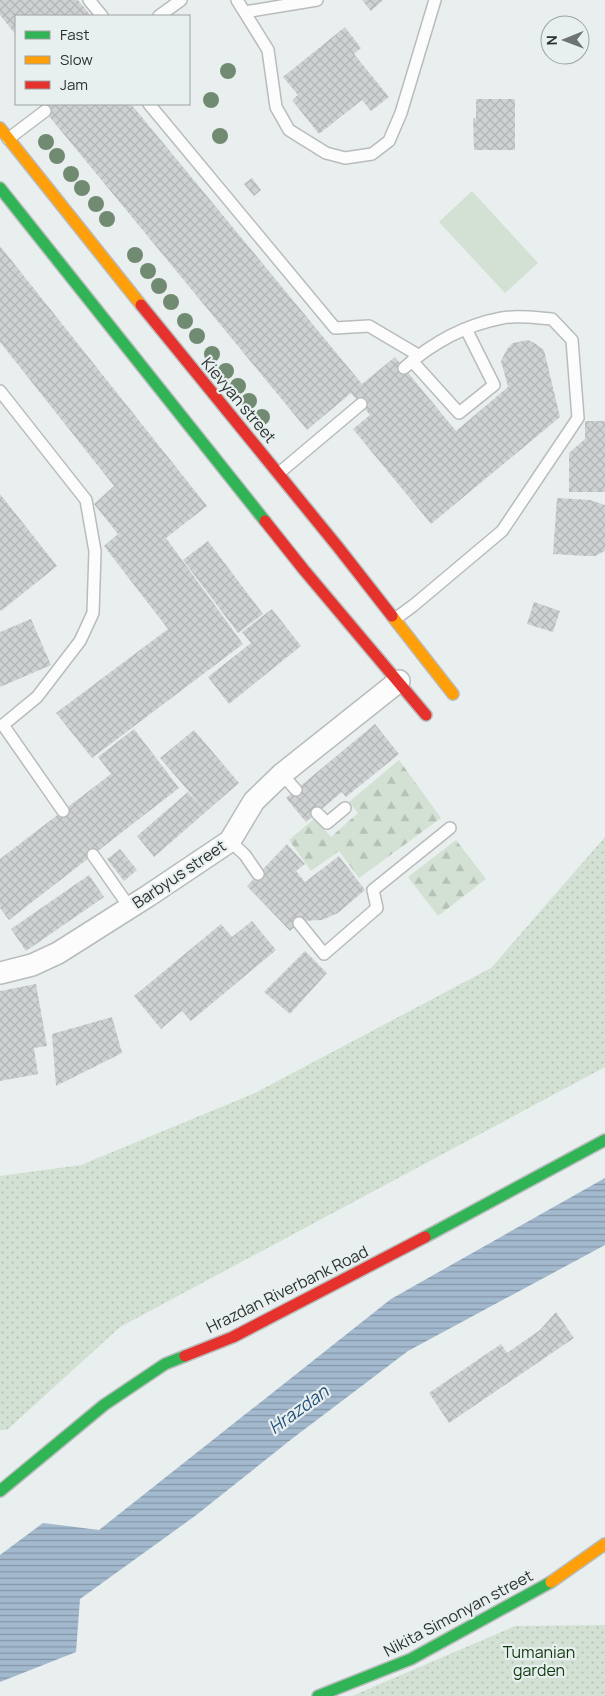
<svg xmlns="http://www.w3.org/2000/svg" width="605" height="1696" viewBox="0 0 605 1696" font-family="Manrope,sans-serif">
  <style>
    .green { fill: url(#green-dots) }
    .forest { fill: url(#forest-firs) }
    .pitch { fill: #d2e1d3 }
    .water { fill: url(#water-rules) }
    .building { fill: url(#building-cross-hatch) }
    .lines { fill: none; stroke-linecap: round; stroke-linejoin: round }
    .lane-casing { stroke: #b9bcbc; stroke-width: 14 }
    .street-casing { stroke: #b9bcbc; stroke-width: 24 }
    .fast-casing { stroke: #b9bcbc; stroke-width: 14 }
    .slow-casing { stroke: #b9bcbc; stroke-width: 14 }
    .jam-casing { stroke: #b9bcbc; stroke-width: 14 }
    .lane { stroke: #fcfcfc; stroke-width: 11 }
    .street { stroke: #fcfcfc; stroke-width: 21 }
    .fast { stroke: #30b455; stroke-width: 11 }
    .slow { stroke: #ff9f0a; stroke-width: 11 }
    .jam { stroke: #e5322d; stroke-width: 11 }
    .tree { fill: #718b72 }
    .labels { text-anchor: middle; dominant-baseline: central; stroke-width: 4.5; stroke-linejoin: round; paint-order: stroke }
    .street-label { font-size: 16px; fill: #2d3030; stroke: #e8efef }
    .park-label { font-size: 16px; fill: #0f3a0d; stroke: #e8efef }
    .water-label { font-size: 18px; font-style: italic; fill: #28527d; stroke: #e8efef }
  </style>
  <defs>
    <pattern id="green-dots" width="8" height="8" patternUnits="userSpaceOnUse" patternTransform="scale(1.25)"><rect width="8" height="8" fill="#d2e1d3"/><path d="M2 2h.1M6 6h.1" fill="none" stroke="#b5c1b5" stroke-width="1.8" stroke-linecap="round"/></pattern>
    <pattern id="forest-firs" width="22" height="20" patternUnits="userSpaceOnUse" patternTransform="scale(1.25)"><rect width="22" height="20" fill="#d2e1d3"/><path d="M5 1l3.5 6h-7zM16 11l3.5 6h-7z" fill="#b5c1b5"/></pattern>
    <pattern id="water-rules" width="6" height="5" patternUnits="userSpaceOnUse" patternTransform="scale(1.25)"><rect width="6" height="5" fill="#a3b9ce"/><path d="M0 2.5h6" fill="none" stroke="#8597a8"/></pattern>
    <pattern id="building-cross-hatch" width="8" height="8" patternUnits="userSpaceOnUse" patternTransform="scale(1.25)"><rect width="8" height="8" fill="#cfd2d2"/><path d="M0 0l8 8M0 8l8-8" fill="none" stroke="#b2b5b5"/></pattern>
  </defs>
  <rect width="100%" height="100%" fill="#e9eeee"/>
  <!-- green -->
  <g class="green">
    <path d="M605 837V1067L120 1327 7 1430H0V1176L81 1165 255 1093 491 968Z"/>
    <path d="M605 1625V1696H352L515 1626Z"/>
  </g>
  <!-- forest -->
  <g class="forest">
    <path d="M399 760 441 818 359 878 339 851 311 871 289 840 315 818 331 837 358 813 349 802Z"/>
    <path d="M456 840 486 879 438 916 408 877Z"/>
  </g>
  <!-- pitch -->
  <path class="pitch" d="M472 191 538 263 505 293 439 222Z"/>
  <!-- water -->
  <path class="water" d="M605 1178V1245L408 1351 293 1438 195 1516 80 1599 76 1652 0 1682V1555L43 1523 99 1530 391 1299Z"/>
  <!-- building -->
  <g class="building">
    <path d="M0 0H78L91 16H16V35L0 15Z"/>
    <path d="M362 0H383L371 11Z"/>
    <path d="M345 27 361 48 354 54 389 97 371 111 362 100 319 134 292 100 298 95 283 77Z"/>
    <path d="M476 99H515V150H474L473 118H476Z"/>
    <path d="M39 104H131L362 384 395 357 456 431 508 387 501 361 507 349 513 343 528 340 536 344 544 350 560 417 431 524 353 429 370 415 351 393 307 430Z"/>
    <path d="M252 178 261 190 254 196 244 184Z"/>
    <path d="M0 246 207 506 166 538 243 644 92 758 56 713 168 629 104 546 118 534 94 504 114 486 0 342Z"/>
    <path d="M585 421H605V492H569V453L585 439Z"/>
    <path d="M0 494 57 566 1 611 0 609Z"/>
    <path d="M557 498 590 500 605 505V551L595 556H586L553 554Z"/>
    <path d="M208 541 263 614 238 633 183 560Z"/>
    <path d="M534 602 560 611 553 632 527 624Z"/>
    <path d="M272 609 301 646 229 704 208 677 251 643 242 632Z"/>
    <path d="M31 619 51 665 0 687V632Z"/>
    <path d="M375 724 399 754 346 797 342 792 306 822 286 798Z"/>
    <path d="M134 729 179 788 9 920 0 908V859L111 774 98 757Z"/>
    <path d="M194 730 239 783 154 857 137 836 188 792 204 809 160 758Z"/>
    <path d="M287 844 305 864 296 871 305 882 339 856 365 890 338 913 322 920 302 921 290 931 247 886Z"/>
    <path d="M120 849 137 870 124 881 107 859Z"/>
    <path d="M89 875 104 897 26 951 11 929Z"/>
    <path d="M252 921 276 950 191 1021 182 1011 161 1029 134 996 221 924 232 937Z"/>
    <path d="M305 951 327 973 290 1014 264 992Z"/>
    <path d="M36 984 47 1046 34 1048 38 1074 0 1081V991Z"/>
    <path d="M112 1017 122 1053 56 1086 52 1034Z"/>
    <path d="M556 1312 574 1338 449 1423 429 1393 501 1344 507 1353 540 1330Z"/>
  </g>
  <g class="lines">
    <defs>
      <g id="lane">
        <path d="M89 0 102 16"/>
        <path d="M237 0 268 50 276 107 289 130 326 153 345 158 372 154 389 141 401 113 435 0"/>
        <path d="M245 12 317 0"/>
        <path d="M159 16 181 0"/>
        <path d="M149 104 335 328 369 326 418 355"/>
        <path d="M8 139 45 111"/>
        <path d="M412 361 459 413 494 385 466 329"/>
        <path d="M0 391 86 500 95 551 93 613 80 641 37 697 3 725 63 811"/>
        <path d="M279 473 361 404"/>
        <path d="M395 619 414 605 502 531 578 418 572 340 552 319C538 318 516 315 502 318 465 325 432 343 404 368"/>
        <path d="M282 774 296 790"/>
        <path d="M317 813 327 823 345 808"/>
        <path d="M230 841 245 855 258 874"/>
        <path d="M93 855 130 908"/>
        <path d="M299 923 324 954 377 908 373 890 450 828"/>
      </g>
      <path id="street" d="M0 973 32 965 58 953 148 896 230 841 254 801 282 774 399 681"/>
      <g id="fast">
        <path d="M0 188 265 521"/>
        <path d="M425 1237 605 1140"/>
        <path d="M0 1491 104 1405 165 1364 185 1356"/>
        <path d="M318 1696 411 1659 551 1582"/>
      </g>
      <g id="slow">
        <path d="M0 128 141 305"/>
        <path d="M392 616 453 694"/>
        <path d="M551 1582 605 1544"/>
      </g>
      <g id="jam">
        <path d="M141 305 338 547 392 616"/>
        <path d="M265 521 304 570 426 715"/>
        <path d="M185 1356 233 1337 425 1237"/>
      </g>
    </defs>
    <!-- lane casing -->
    <use href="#lane" class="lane-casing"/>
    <!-- street casing -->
    <use href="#street" class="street-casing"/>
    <!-- fast casing -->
    <use href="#fast" class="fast-casing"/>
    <!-- slow casing -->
    <use href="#slow" class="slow-casing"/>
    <!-- jam casing -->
    <use href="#jam" class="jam-casing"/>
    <!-- lane -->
    <use href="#lane" class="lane"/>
    <!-- street -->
    <use href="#street" class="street"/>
    <!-- fast -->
    <use href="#fast" class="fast"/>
    <!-- slow -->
    <use href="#slow" class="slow"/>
    <!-- jam -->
    <use href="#jam" class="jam"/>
  </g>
  <!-- trees -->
  <g class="tree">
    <circle cx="228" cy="71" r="8"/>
    <circle cx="211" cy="100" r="8"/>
    <circle cx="220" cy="136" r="8"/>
    <circle cx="46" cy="142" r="8"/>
    <circle cx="57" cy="156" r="8"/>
    <circle cx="71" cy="174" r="8"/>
    <circle cx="82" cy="188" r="8"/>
    <circle cx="96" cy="204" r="8"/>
    <circle cx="107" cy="219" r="8"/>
    <circle cx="135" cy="255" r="8"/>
    <circle cx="148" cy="271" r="8"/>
    <circle cx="159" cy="286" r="8"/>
    <circle cx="171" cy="302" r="8"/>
    <circle cx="185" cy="321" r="8"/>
    <circle cx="197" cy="336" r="8"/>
    <circle cx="212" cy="354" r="8"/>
    <circle cx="226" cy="371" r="8"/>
    <circle cx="238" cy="386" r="8"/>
    <circle cx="249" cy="401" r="8"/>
    <circle cx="262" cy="417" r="8"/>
  </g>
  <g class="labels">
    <!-- street labels -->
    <g class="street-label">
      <text transform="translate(239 400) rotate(50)">Kievyan street</text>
      <text transform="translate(179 874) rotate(-34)">Barbyus street</text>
      <text transform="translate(287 1289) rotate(-26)">Hrazdan Riverbank Road</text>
      <text transform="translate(458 1613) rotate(-28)">Nikita Simonyan street</text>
    </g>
    <!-- park labels -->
    <g class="park-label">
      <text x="539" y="1652">Tumanian<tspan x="539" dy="18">garden</tspan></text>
    </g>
    <!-- water labels -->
    <g class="water-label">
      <text transform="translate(298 1409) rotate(-36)">Hrazdan</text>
    </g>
  </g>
  <!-- legend -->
  <rect x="15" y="15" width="175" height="90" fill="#e8efef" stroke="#9da3a3"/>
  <rect x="25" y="31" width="25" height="8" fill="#30b455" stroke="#9da3a3"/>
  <text x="60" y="40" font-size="15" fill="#2d3030">Fast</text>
  <rect x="25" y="56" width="25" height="8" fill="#ff9f0a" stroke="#9da3a3"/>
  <text x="60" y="65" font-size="15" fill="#2d3030">Slow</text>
  <rect x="25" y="81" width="25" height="8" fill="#e5322d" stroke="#9da3a3"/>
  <text x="60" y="90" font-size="15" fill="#2d3030">Jam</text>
  <!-- north arrow -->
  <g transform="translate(565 40) rotate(269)"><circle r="24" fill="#e8efef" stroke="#9da3a3"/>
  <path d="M0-4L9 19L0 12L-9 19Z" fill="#6f7272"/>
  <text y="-8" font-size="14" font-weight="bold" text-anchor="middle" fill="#2d3030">N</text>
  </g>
</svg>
